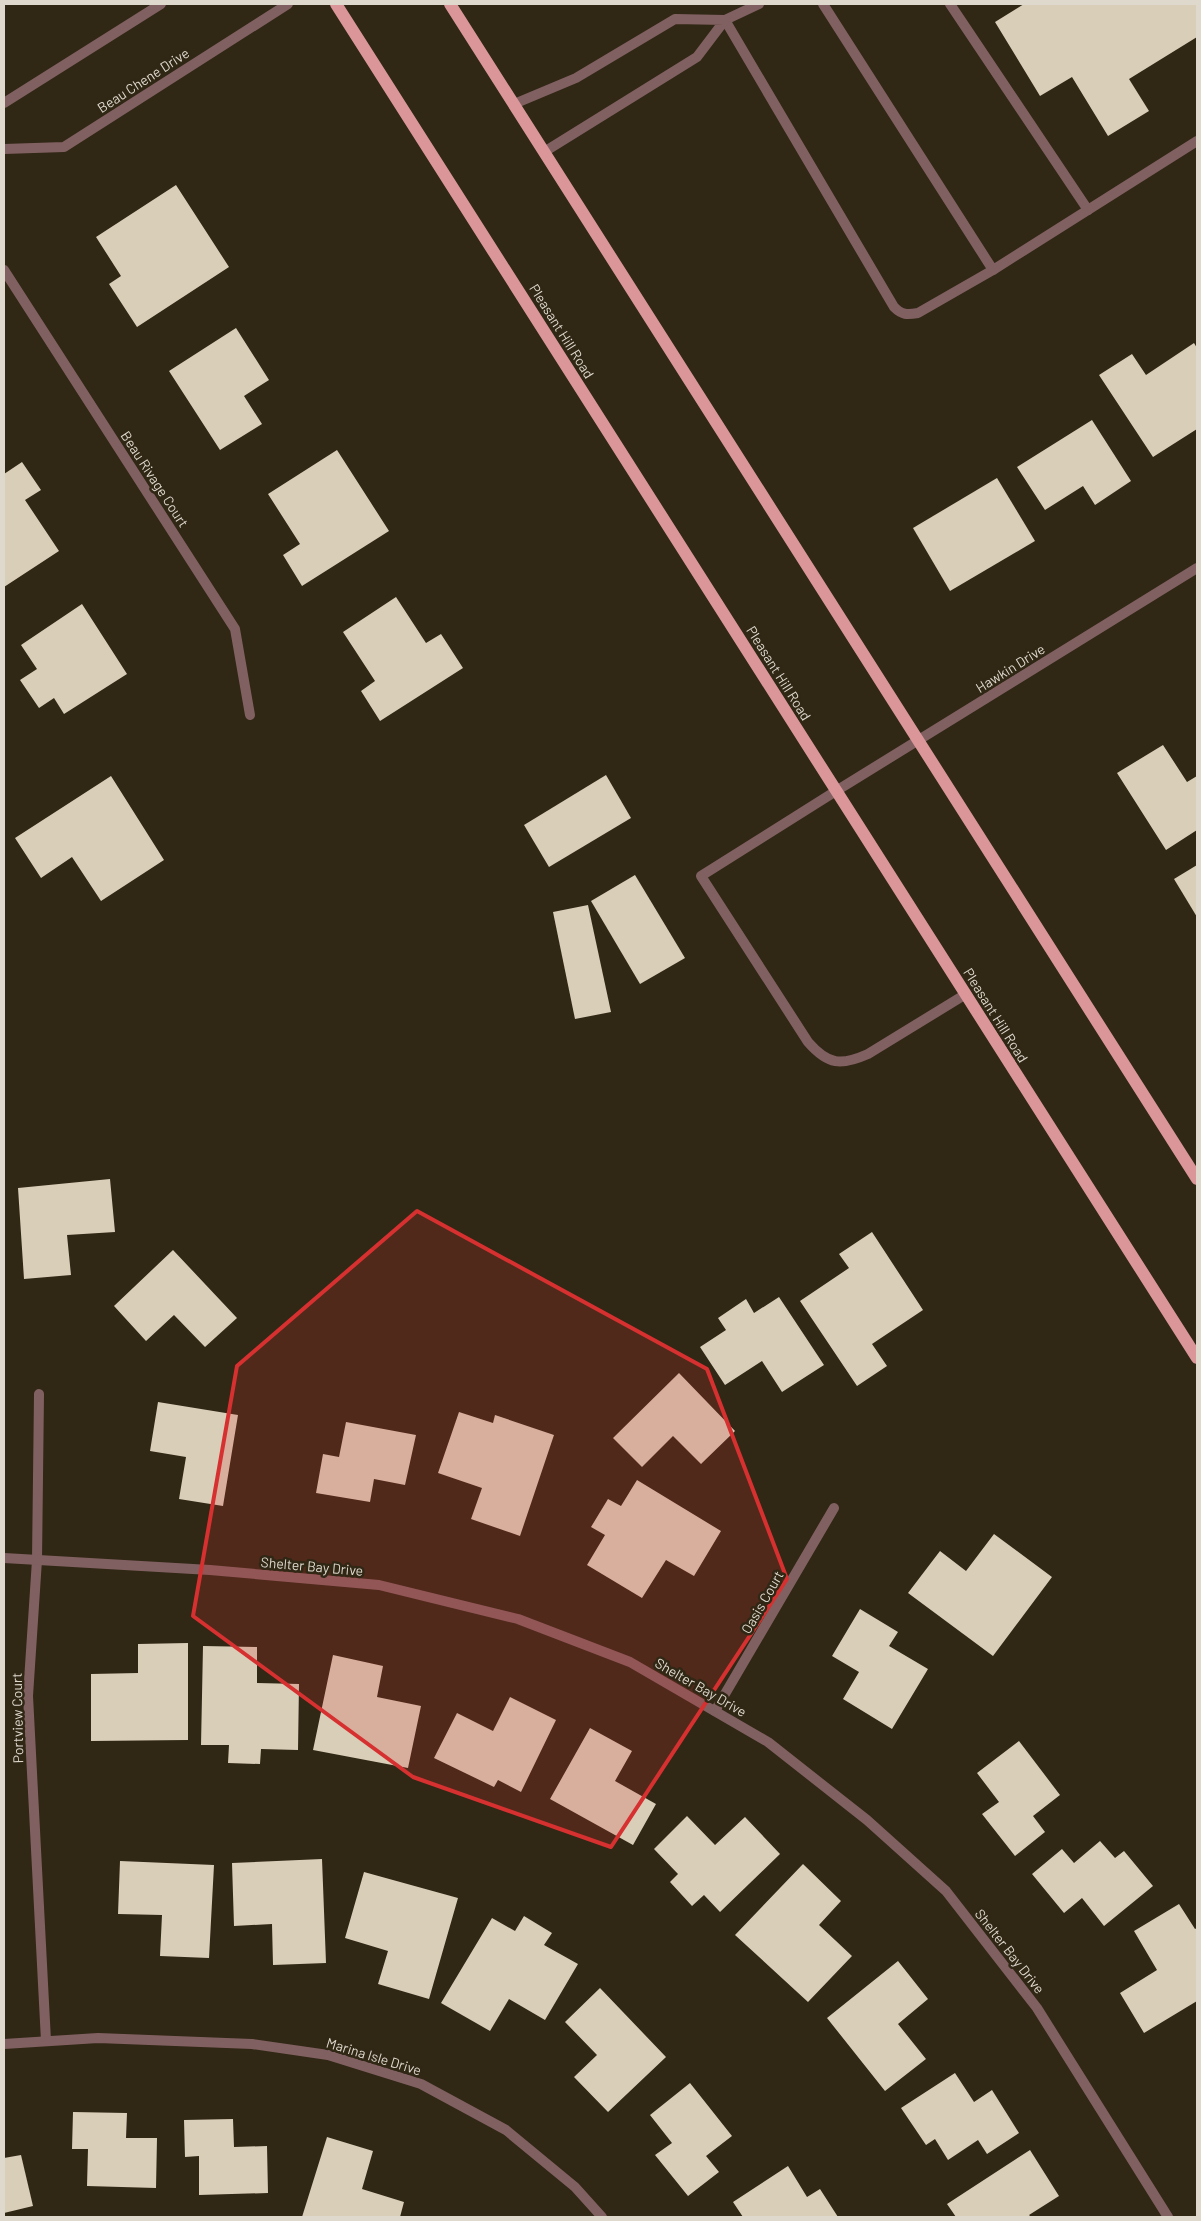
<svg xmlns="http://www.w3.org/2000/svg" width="1201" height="2221" viewBox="0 0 1201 2221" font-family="Barlow,sans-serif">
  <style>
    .building { fill: #d9ceb8 }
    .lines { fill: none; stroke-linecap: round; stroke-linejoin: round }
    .lane { stroke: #816061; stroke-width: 10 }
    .street { stroke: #816061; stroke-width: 10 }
    .primary { stroke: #da9699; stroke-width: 12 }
    .marked { fill: #d63130; fill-opacity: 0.2; stroke: #d63130; stroke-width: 4; stroke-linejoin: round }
    .labels { text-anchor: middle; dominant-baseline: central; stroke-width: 5; stroke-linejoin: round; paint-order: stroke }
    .street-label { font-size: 14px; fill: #ded8cd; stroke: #302715 }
  </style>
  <rect width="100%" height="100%" fill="#302715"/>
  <!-- building -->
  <g class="building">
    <path d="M1024 4H1197V37L1129 79 1149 111 1108 136 1072 77 1040 96 995 22Z"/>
    <path d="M176 185 229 267 137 327 109 284 121 276 96 237Z"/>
    <path d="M236 328 269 380 244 396 262 424 220 450 169 371Z"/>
    <path d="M1194 343 1197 348V429L1153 457 1099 375 1132 354 1146 375Z"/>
    <path d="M1092 420 1131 481 1095 505 1083 486 1045 510 1017 467Z"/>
    <path d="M337 450 389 531 302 586 283 555 300 544 268 494Z"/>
    <path d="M22 462 41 490 25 500 59 551 4 587V474Z"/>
    <path d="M997 478 1035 541 950 591 913 528Z"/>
    <path d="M396 597 426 643 441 634 463 668 380 721 361 691 375 681 343 632Z"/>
    <path d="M82 604 127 674 64 714 54 698 39 708 20 680 37 669 21 645Z"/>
    <path d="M1163 745 1187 782 1197 776V830L1166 850 1117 773Z"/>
    <path d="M606 775 631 818 549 867 524 825Z"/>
    <path d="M111 776 164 860 101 901 72 857 41 878 15 838Z"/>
    <path d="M1197 865V917L1174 879Z"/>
    <path d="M635 875 685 958 640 984 591 901Z"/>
    <path d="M588 905 611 1012 575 1019 553 912Z"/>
    <path d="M110 1179 115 1232 67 1235 71 1275 24 1279 18 1188Z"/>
    <path d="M872 1232 923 1310 872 1344 887 1366 857 1386 800 1301 849 1268 839 1254Z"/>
    <path d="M173 1250 237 1318 205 1347 174 1315 146 1341 114 1306Z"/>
    <path d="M779 1297 824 1365 782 1392 762 1361 725 1385 700 1347 726 1330 718 1318 746 1299 754 1313Z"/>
    <path d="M679 1373 735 1431 701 1464 673 1436 642 1467 613 1438Z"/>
    <path d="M158 1402 238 1415 223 1506 179 1499 186 1457 150 1451Z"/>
    <path d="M459 1412 493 1423 495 1415 554 1435 520 1536 471 1519 482 1488 438 1473Z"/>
    <path d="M346 1422 416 1435 405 1485 374 1479 370 1502 316 1493 323 1454 339 1457Z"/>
    <path d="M637 1480 721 1531 694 1576 666 1560 642 1598 587 1565 605 1535 591 1527 608 1499 621 1506Z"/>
    <path d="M994 1534 1052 1577 993 1656 908 1593 940 1551 966 1571Z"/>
    <path d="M860 1609 898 1632 889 1646 928 1669 892 1729 843 1699 859 1672 832 1656Z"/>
    <path d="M188 1643V1740L91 1741V1674L138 1673V1644Z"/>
    <path d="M203 1646 257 1647V1683L299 1684 298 1750 261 1749 260 1764 228 1763 229 1745H201Z"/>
    <path d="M333 1655 383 1666 377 1697 421 1706 408 1768 313 1750Z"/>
    <path d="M510 1697 556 1720 521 1792 498 1780 494 1787 434 1758 457 1713 493 1731Z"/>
    <path d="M590 1728 632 1751 615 1781 656 1804 633 1845 550 1799Z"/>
    <path d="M1019 1741 1060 1795 1033 1816 1045 1832 1015 1856 982 1814 999 1802 977 1773Z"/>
    <path d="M687 1816 715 1845 745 1817 780 1854 720 1912 704 1895 692 1906 670 1882 678 1874 654 1849Z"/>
    <path d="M1100 1841 1115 1858 1124 1851 1153 1886 1104 1926 1082 1898 1064 1913 1032 1874 1062 1849 1074 1863Z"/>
    <path d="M322 1859 326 1963 273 1965 272 1924 234 1926 232 1863Z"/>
    <path d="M120 1861 214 1865 209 1958 160 1956 162 1915 118 1914Z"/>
    <path d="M803 1864 841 1901 819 1925 852 1956 808 2002 735 1935Z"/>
    <path d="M364 1872 458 1898 429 1999 378 1984 388 1951 345 1938Z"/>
    <path d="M1179 1904 1195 1929 1197 1928V2001L1144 2033 1120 1993 1157 1970 1134 1931Z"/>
    <path d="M524 1916 552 1933 544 1945 578 1964 545 2020 509 1999 490 2031 441 2003 492 1918 515 1931Z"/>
    <path d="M898 1961 928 1999 898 2024 926 2059 885 2091 827 2018Z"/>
    <path d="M600 1988 666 2057 608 2112 574 2077 597 2055 565 2022Z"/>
    <path d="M955 2073 974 2102 992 2090 1019 2133 987 2154 978 2140 948 2160 935 2139 926 2145 901 2108Z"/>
    <path d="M690 2083 732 2136 706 2156 719 2172 688 2196 655 2155 672 2143 650 2115Z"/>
    <path d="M73 2112 127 2113 126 2138H157L156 2188 87 2186 88 2149H72Z"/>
    <path d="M233 2119 234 2147 267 2146 268 2193 199 2195V2156L185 2157 184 2120Z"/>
    <path d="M327 2137 373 2151 362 2189 404 2202 400 2217H302Z"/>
    <path d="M1030 2150 1059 2196 1029 2215 1031 2217H956L947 2204Z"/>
    <path d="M21 2155 33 2206 4 2213V2158Z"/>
    <path d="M788 2166 807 2197 820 2189 838 2217H743L733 2202Z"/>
  </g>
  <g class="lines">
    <!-- lane -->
    <g class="lane">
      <path d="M759 4 725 20 894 307C902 315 907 315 918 313L993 270"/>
      <path d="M823 4 993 270 1197 141"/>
      <path d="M950 4 1088 210"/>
      <path d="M514 104 576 78 675 19 725 20 697 57 544 152"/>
      <path d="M836 791 701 876 808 1042C828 1065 841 1066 868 1054L966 994"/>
    </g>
    <!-- street -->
    <g class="street">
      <path d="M4 103 161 4"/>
      <path d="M4 149 64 147 288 4"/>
      <path d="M4 270 235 629 250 715"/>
      <path d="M836 791 1197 568"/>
      <path d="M39 1394 37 1560 28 1696 46 2041"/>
      <path d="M4 1558 210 1570 379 1585 518 1619 630 1662 768 1742 867 1820 946 1891 1037 2008 1168 2217"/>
      <path d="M715 1711 834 1508"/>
      <path d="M4 2044 98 2038 252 2044 328 2055 421 2084 506 2130 575 2187 602 2217"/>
    </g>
    <!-- primary -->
    <g class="primary">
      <path d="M336 4 1197 1358"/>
      <path d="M450 4 1197 1179"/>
    </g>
  </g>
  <!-- marked area -->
  <path class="marked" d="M417 1211 707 1369 787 1579 611 1847 413 1777 193 1616 237 1366Z"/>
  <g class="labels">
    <!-- street labels -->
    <g class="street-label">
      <text transform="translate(143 80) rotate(-33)">Beau Chene Drive</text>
      <text transform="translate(562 331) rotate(58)">Pleasant Hill Road</text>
      <text transform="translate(155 479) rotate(57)">Beau Rivage Court</text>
      <text transform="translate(1010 668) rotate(-32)">Hawkin Drive</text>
      <text transform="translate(779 673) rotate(58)">Pleasant Hill Road</text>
      <text transform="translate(996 1015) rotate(58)">Pleasant Hill Road</text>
      <text transform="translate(312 1566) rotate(5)">Shelter Bay Drive</text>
      <text transform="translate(762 1602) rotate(-60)">Oasis Court</text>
      <text transform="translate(701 1687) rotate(30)">Shelter Bay Drive</text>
      <text transform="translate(17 1718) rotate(-91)">Portview Court</text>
      <text transform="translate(1010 1951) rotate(52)">Shelter Bay Drive</text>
      <text transform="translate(374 2056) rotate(17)">Marina Isle Drive</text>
    </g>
  </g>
  <!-- border -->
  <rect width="1201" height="2221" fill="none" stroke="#ded8cd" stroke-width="10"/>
</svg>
